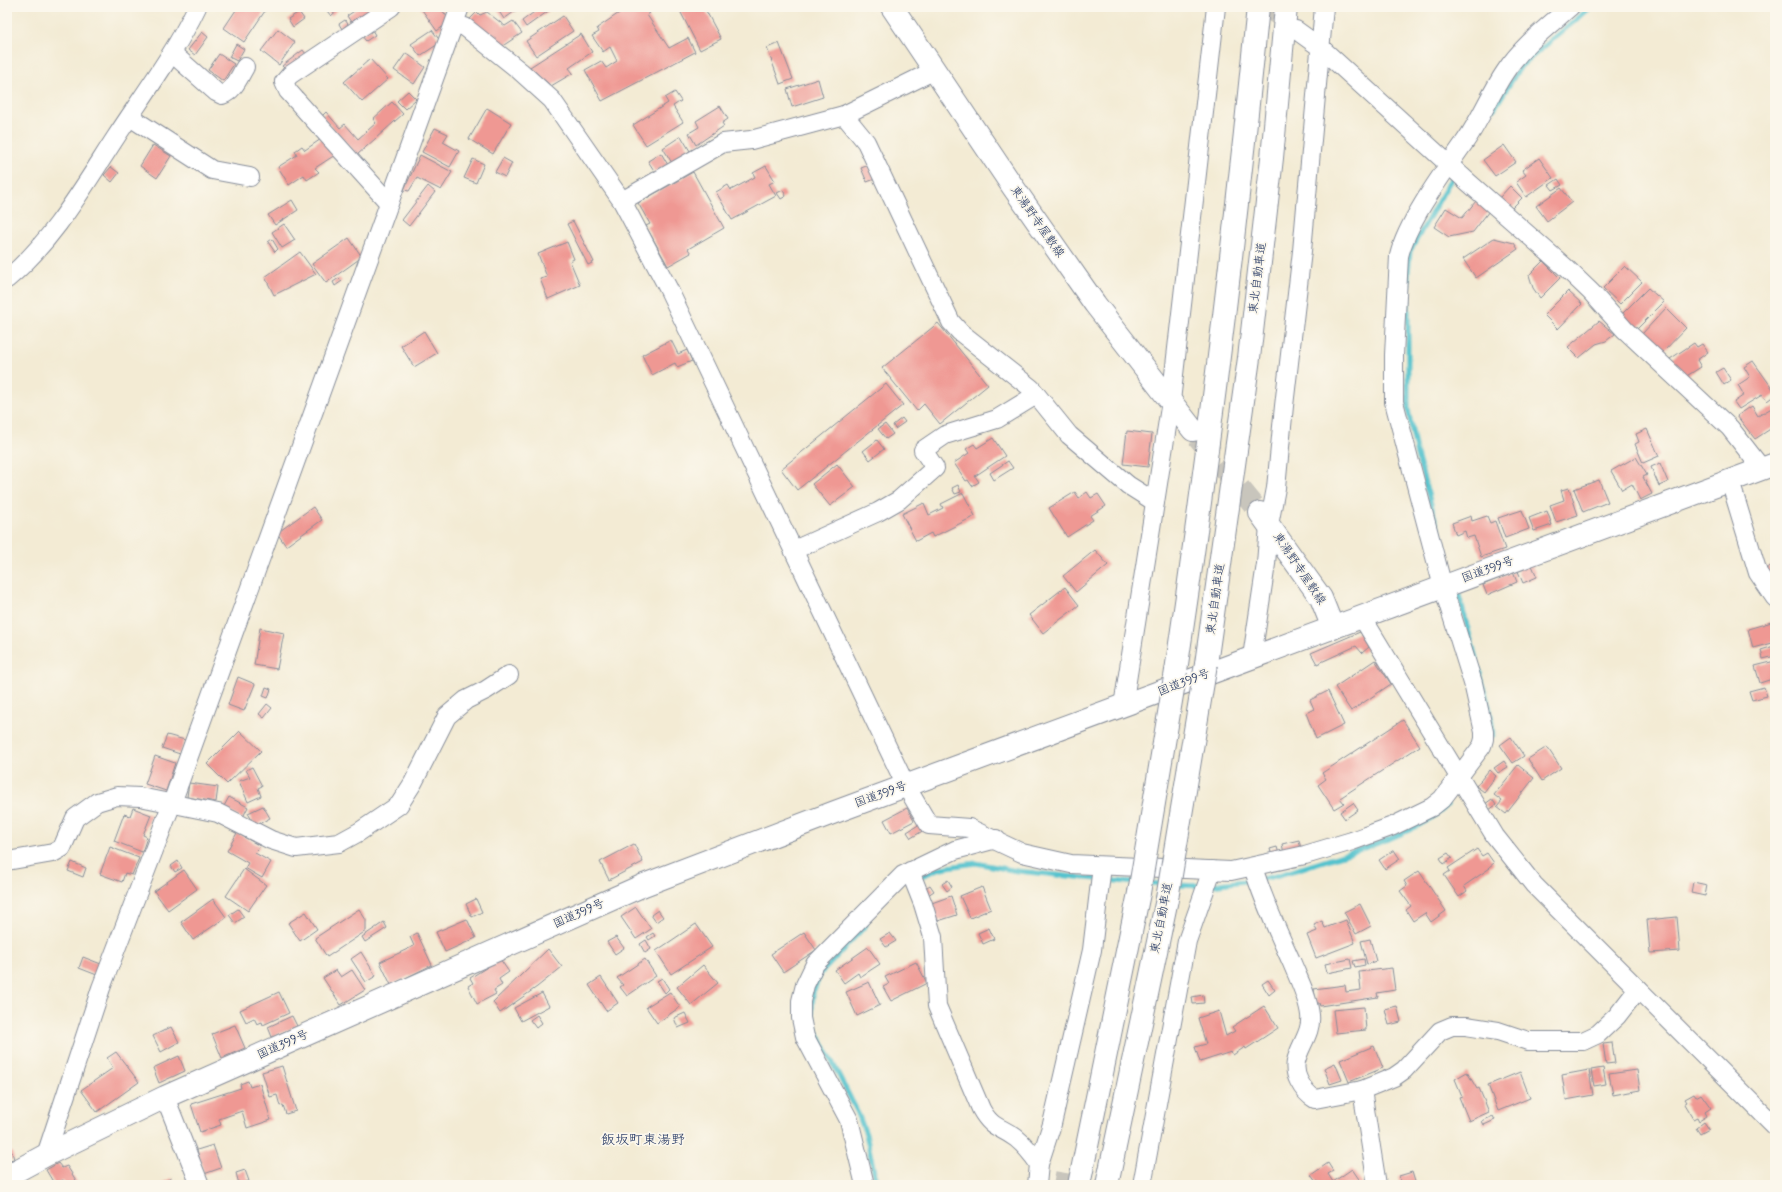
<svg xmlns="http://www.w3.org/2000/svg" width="1782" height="1192" viewBox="0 0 1782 1192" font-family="Mynerve,'Klee One',sans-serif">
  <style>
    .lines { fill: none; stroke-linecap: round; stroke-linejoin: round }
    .stream { stroke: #56c3ce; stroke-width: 5 }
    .building { fill: #ef9893 }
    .minor-tunnel { stroke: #c8c5bc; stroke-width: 18; stroke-dasharray: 18 9; stroke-linecap: butt }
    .secondary-tunnel { stroke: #c8c5bc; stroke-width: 22; stroke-dasharray: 22 11; stroke-linecap: butt }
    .minor-casing { stroke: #878d99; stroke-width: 20 }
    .secondary-casing { stroke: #878d99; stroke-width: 24 }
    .trunk-casing { stroke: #878d99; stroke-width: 24 }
    .motorway-casing { stroke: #878d99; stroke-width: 24 }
    .minor { stroke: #fff; stroke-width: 18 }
    .secondary { stroke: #fff; stroke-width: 22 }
    .trunk { stroke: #fff; stroke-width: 22 }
    .motorway { stroke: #fff; stroke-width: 22 }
    .motorway-bridge-casing { stroke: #878d99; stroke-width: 24; stroke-linecap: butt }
    .motorway-bridge { stroke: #fff; stroke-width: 22 }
    .labels { text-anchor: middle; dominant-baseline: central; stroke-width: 3.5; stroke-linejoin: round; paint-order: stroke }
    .street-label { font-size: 12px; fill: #1b2f5e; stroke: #fbf7ec }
    .quarter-label { font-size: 14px; fill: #1b2f5e; stroke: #fbf7ec }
  </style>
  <rect width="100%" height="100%" fill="#fbf7ec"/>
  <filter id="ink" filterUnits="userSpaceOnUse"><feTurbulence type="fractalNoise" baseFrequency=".025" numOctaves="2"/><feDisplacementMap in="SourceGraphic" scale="8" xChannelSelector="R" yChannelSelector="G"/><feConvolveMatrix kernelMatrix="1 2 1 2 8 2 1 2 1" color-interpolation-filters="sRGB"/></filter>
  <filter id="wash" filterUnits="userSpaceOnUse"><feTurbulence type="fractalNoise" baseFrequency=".012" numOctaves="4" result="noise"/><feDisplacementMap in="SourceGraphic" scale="16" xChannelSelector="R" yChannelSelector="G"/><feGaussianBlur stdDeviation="0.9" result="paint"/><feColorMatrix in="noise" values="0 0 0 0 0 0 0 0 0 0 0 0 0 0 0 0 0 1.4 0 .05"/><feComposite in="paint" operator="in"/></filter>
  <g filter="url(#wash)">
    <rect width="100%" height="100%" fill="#f3ebd4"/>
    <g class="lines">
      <!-- stream -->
      <g class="stream">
        <path d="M1494 109 1521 66 1591 7"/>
        <path d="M1449 568 1416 451 1408 409V274L1410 251 1454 174"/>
        <path d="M1458 592 1491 714 1493 735"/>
        <path d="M919 877 941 868 976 863 1017 871 1136 883"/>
        <path d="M1261 879C1276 877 1291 871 1305 867 1342 855 1422 833 1447 805"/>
        <path d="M1146 883 1164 884"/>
        <path d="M1174 885 1203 886"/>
        <path d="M1211 885 1253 880"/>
        <path d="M866 925 821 973 813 992 812 1013 815 1028 857 1111 866 1134 877 1185"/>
      </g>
    </g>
    <g id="blocks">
      <!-- building -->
      <g class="building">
        <path d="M238 7 267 8 244 42 224 28Z"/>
        <path d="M324 7H341L331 16Z"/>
        <path d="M360 7H375L351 22 347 16Z"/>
        <path d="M420 7H440L450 21 437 31Z"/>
        <path d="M496 7H521L504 19Z"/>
        <path d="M541 7H554L526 27 522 21Z"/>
        <path d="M628 7H646L650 13 647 15 669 48 688 38 695 52 602 101 585 70 601 61 606 68 617 61 610 47 603 52 592 36 599 32 597 28Z"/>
        <path d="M678 7H704L721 39 700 50Z"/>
        <path d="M299 12 304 19 293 27 288 19Z"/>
        <path d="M477 12 480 15 487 12 505 26 513 21 522 33 501 47 470 19Z"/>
        <path d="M563 16 573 31 536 56 526 41Z"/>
        <path d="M345 20 348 24 342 29 339 24Z"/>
        <path d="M371 28 375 35 366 41 361 35Z"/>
        <path d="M278 29 295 42 279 65 261 51Z"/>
        <path d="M432 30 441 42 420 56 411 44Z"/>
        <path d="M202 32 208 37 195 55 188 50Z"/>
        <path d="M581 34 592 52 569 68 573 73 551 86 530 67Z"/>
        <path d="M779 43 793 79 780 84 767 48Z"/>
        <path d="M236 44 244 49 237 61 229 57Z"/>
        <path d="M303 50 306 54 286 70 282 66Z"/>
        <path d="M406 53 425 67 414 84 394 70Z"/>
        <path d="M219 54 234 64 223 81 208 70Z"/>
        <path d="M370 59 388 79 362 102 344 82Z"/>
        <path d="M818 79 823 97 792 107 787 89Z"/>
        <path d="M408 91 416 99 405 109 397 101Z"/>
        <path d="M675 92 681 101 673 106 683 122 646 145 633 125 668 103 665 98Z"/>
        <path d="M392 102 403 114 357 155 322 116 326 112 340 128 345 124 358 139 376 123 373 119Z"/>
        <path d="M720 106 728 119 722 123 724 126 696 145 689 133 699 127 696 121Z"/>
        <path d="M487 108 511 123 493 154 469 139Z"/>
        <path d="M435 128 448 134 443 142 459 151 450 167 422 152Z"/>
        <path d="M681 136 690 151 672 163 663 148Z"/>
        <path d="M324 137 335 155 315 168 319 172 307 180 304 175 289 185 278 167 297 155 295 151 302 146 305 150Z"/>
        <path d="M153 145 171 156 157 178 140 166Z"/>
        <path d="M1504 145 1516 162 1495 176 1483 160Z"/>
        <path d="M661 153 668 165 655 172 648 161Z"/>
        <path d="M420 155 452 172 441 190 417 178 409 191 404 190Z"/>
        <path d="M503 158 512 163 505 177 495 172Z"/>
        <path d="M1539 158 1553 178 1526 197 1516 182 1526 175 1522 170Z"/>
        <path d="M473 159 484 164 476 183 464 178Z"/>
        <path d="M869 165 875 179 867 182 861 168Z"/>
        <path d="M766 166 775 181 769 184 776 196 732 220 716 192 728 185 731 190 755 177 753 173Z"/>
        <path d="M111 167 119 173 112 182 104 175Z"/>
        <path d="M693 172 724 228 688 249 691 253 668 266 646 226 650 224 638 203Z"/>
        <path d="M1558 179 1562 185 1553 190 1549 185Z"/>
        <path d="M428 186 435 192 409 226 402 220Z"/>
        <path d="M1510 186 1522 198 1511 209 1499 198Z"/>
        <path d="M1561 188 1572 202 1547 221 1536 206Z"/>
        <path d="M783 190 786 196 781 199 777 193Z"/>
        <path d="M292 200 298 210 275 225 268 215Z"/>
        <path d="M1476 201 1489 211 1473 232 1449 237 1434 227 1446 208 1462 218Z"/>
        <path d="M573 221 594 262 588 265 567 224Z"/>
        <path d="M284 224 295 240 282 248 272 232Z"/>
        <path d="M349 238 362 257 326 283 312 264Z"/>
        <path d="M1494 238 1514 243 1518 249 1476 278 1463 259Z"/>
        <path d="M272 239 278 249 275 252 268 242Z"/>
        <path d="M567 242 574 259 570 261 580 285 548 299 540 279 547 277 538 254Z"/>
        <path d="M300 252 316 274 274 295 265 277Z"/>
        <path d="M1543 261 1560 278 1540 298 1533 288 1529 275Z"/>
        <path d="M1625 266 1642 282 1620 304 1603 288Z"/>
        <path d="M339 278 342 281 335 286 333 282Z"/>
        <path d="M1648 288 1664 302 1636 330 1621 315Z"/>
        <path d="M1568 291 1582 304 1558 329 1544 315Z"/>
        <path d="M1666 308 1686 328 1662 353 1642 334Z"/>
        <path d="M1599 321 1615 334 1606 341 1596 344 1579 358 1568 347Z"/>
        <path d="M938 323 988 385 940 424 924 404 917 411 882 368Z"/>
        <path d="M424 331 437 353 414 367 401 346Z"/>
        <path d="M671 340 678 354 687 350 692 361 677 367 675 363 652 375 642 355Z"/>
        <path d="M1694 343 1697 347 1702 344 1708 352 1697 360 1701 367 1685 377 1678 371 1670 359Z"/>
        <path d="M1753 361 1775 392V395L1767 401 1762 395 1739 409 1734 402 1744 395 1738 385 1750 377 1744 367Z"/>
        <path d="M1723 368 1731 380 1724 385 1716 372Z"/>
        <path d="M886 384 903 405 797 490 781 469Z"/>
        <path d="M1752 406 1758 416 1775 406V426L1755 439 1737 416Z"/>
        <path d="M902 418 905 422 895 429 893 425Z"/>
        <path d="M885 424 893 434 886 439 878 429Z"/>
        <path d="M1647 429 1659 456 1643 463 1635 444 1639 442 1636 434Z"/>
        <path d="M1127 431 1152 434 1148 467 1123 464Z"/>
        <path d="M993 438 1005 456 975 476 979 482 972 486 968 480 966 481 954 463 969 453 966 449 974 444 977 448Z"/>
        <path d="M877 440 884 449 870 460 863 451Z"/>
        <path d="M1636 457 1647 475 1643 477 1652 494 1640 500 1632 484 1622 490 1611 471Z"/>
        <path d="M1008 461 1013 468 994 480 990 473Z"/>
        <path d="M1660 463 1668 482 1659 486 1651 467Z"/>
        <path d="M837 464 855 487 830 506 812 484Z"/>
        <path d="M1599 480 1608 502 1583 512 1574 489Z"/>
        <path d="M958 485 961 492 955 494 952 488Z"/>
        <path d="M1569 488 1578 515 1556 522 1550 505 1564 500 1561 490Z"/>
        <path d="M1075 492 1079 498 1087 492 1091 498 1098 494 1106 506 1090 516 1093 520 1067 537 1049 508Z"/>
        <path d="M963 493 975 516 933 537 931 533 916 541 902 514 924 503 929 515 943 508 941 504Z"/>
        <path d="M313 507 322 520 286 546 277 533Z"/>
        <path d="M1522 510 1529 529 1505 538 1498 518Z"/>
        <path d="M1547 511 1552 525 1534 531 1529 518Z"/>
        <path d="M1471 516 1472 521 1487 516 1490 523 1495 521 1505 549 1481 557 1474 536 1467 538 1465 531 1456 535 1452 523Z"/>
        <path d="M1095 550 1108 565 1076 592 1063 576Z"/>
        <path d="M1531 563 1537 577 1523 583 1517 569Z"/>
        <path d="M1775 563V581L1766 569Z"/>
        <path d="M1513 572 1517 582 1487 595 1483 585Z"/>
        <path d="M1065 587 1079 605 1043 633 1029 615Z"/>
        <path d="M1775 621V642L1753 648 1748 629Z"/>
        <path d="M260 628 284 633 277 669 254 665Z"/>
        <path d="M1360 632 1369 647 1362 653 1356 646 1317 664 1311 653Z"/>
        <path d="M1774 646 1775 656 1763 659 1761 650Z"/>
        <path d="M1375 660 1391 684 1351 711 1335 687Z"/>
        <path d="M1775 661V678L1760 683 1755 666Z"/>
        <path d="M238 677 255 684 244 711 228 705Z"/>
        <path d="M266 687 271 689 268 698 263 696Z"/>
        <path d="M1764 687 1767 696 1752 700 1749 691Z"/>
        <path d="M1328 691 1344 725 1316 739 1306 713 1314 709 1310 700Z"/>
        <path d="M267 704 272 708 264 718 259 714Z"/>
        <path d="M1403 720 1420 746 1340 798 1344 803 1334 809 1318 785 1326 779 1322 773Z"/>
        <path d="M240 731 261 751 227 784 207 764Z"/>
        <path d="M167 735 185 740 180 754 162 748Z"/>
        <path d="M1511 737 1524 756 1513 763 1500 745Z"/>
        <path d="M1547 747 1561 768 1542 781 1528 759Z"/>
        <path d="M155 756 175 763 166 791 145 784Z"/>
        <path d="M1504 761 1508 767 1498 773 1494 768Z"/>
        <path d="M1518 765 1534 778 1506 814 1497 807 1502 801 1494 795Z"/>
        <path d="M252 767 262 786 258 788 261 796 248 802 239 781 250 777 246 770Z"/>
        <path d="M1489 770 1496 776 1484 792 1476 786Z"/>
        <path d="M189 783 218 787 216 802 187 797Z"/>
        <path d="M229 797 248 807 242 819 223 808Z"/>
        <path d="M1492 799 1496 805 1489 810 1485 804Z"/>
        <path d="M1353 803 1358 810 1345 819 1340 812Z"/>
        <path d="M263 806 270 818 255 826 248 813Z"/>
        <path d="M133 808 151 815 143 835 147 837 142 852 114 841 124 814 130 816Z"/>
        <path d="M907 808 914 821 891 833 884 820Z"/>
        <path d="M920 824 924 830 911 838 907 832Z"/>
        <path d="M237 833 260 846 255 853 271 862 262 878 245 868 248 863 227 851Z"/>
        <path d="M1299 840 1301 849 1284 853 1282 844Z"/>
        <path d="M634 844 643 862 609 880 600 862Z"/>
        <path d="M110 847 139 858 132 875 125 873 122 882 100 874Z"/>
        <path d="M1277 847 1279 854 1272 856 1270 849Z"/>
        <path d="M1477 849 1482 856 1487 853 1494 863 1489 867 1490 868 1464 886 1467 891 1459 897 1444 875 1450 871 1448 868Z"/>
        <path d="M1394 850 1400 859 1385 869 1379 860Z"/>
        <path d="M1448 853 1452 858 1444 864 1440 858Z"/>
        <path d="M178 861 182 868 175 872 171 866Z"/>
        <path d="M72 862 86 868 83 877 68 871Z"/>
        <path d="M244 869 266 885 248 911 226 896Z"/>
        <path d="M184 870 197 889 168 910 154 891Z"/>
        <path d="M1419 871 1446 911 1431 922 1425 913 1413 921 1406 910 1411 906 1400 891 1407 886 1404 881Z"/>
        <path d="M948 880 952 887 947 891 942 884Z"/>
        <path d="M1693 882 1707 885 1705 896 1691 893Z"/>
        <path d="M930 885 934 891 928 895 924 889Z"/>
        <path d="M982 887 991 909 970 918 960 896Z"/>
        <path d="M951 896 957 915 935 922 929 904Z"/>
        <path d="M213 899 226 917 193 940 181 922Z"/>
        <path d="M476 899 482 912 472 917 466 904Z"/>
        <path d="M1360 904 1371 926 1356 934 1344 912Z"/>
        <path d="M636 907 651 929 636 939 621 917Z"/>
        <path d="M238 909 244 917 235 923 229 915Z"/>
        <path d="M359 909 366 920V931L327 957 315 938Z"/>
        <path d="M658 910 663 917 656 922 651 915Z"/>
        <path d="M306 912 317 929 300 941 288 923Z"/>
        <path d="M1677 917 1680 951 1650 953 1647 920Z"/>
        <path d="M467 919 476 938 445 952 436 932Z"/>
        <path d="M1346 920 1355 943 1316 958 1307 935 1317 931 1314 925 1322 921 1325 928Z"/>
        <path d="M384 922 387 928 365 942 362 937Z"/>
        <path d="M696 924 712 947 671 974 656 951Z"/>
        <path d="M989 928 994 939 983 944 978 933Z"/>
        <path d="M804 932 816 950 783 972 771 954Z"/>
        <path d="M417 933 432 965 391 985 380 962 414 946 410 937Z"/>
        <path d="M653 933 655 936 649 940 647 937Z"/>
        <path d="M890 933 896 941 886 947 880 939Z"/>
        <path d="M616 937 624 948 615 954 607 942Z"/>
        <path d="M1370 939 1376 961 1367 964 1361 941Z"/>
        <path d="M646 940 651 949 645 953 640 944Z"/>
        <path d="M868 947 880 964 860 977 858 973 844 983 835 970Z"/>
        <path d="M548 949 562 967 537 987 500 1013 493 1002Z"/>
        <path d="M361 952 376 976 366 982 351 959Z"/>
        <path d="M83 957 101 964 97 975 79 968Z"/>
        <path d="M500 959 509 972 499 979 502 985 494 990 496 994 477 1004 468 986 473 983 470 978Z"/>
        <path d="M645 959 656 976 627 996 620 987 623 985 617 978Z"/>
        <path d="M1350 959 1352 968 1327 973 1325 964Z"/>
        <path d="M1364 959 1365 965 1355 967 1353 961Z"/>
        <path d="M916 962 927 983 891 1001 883 987 889 984 885 977Z"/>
        <path d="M703 965 718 983 691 1005 677 987Z"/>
        <path d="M1392 968 1395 990 1377 993 1378 997 1320 1006 1319 1003H1316L1314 989 1345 985 1346 992 1361 990 1359 972Z"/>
        <path d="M336 970 341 977 352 970 365 990 341 1005 323 978Z"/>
        <path d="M601 977 618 1003 606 1011 589 985Z"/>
        <path d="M662 978 669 989 665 993 657 981Z"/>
        <path d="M1268 980 1275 990 1269 995 1262 984Z"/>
        <path d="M869 982 880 1005 857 1016 846 992Z"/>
        <path d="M279 992 289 1013 263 1025 262 1022 257 1024 254 1018 246 1022 240 1010Z"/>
        <path d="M670 992 680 1007 657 1023 646 1007Z"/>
        <path d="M542 993 549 1006 521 1021 514 1008Z"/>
        <path d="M1203 995 1204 1003 1193 1004 1192 997Z"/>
        <path d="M1264 1006 1278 1028 1246 1049 1245 1047 1233 1055 1231 1052 1200 1062 1195 1047 1206 1044 1198 1018 1219 1011 1226 1036 1235 1031 1232 1027Z"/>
        <path d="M1397 1006 1401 1022 1389 1025 1385 1009Z"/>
        <path d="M1364 1007 1366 1030 1336 1033 1333 1010Z"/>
        <path d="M685 1013 690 1023 678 1028 674 1018Z"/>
        <path d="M537 1015 542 1023 536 1028 530 1020Z"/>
        <path d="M292 1016 297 1026 272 1037 268 1027Z"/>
        <path d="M235 1025 245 1048 222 1058 212 1034Z"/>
        <path d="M171 1027 179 1042 161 1052 153 1036Z"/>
        <path d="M1612 1043 1615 1063 1606 1064 1603 1044Z"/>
        <path d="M1374 1046 1383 1068 1349 1082 1340 1060Z"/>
        <path d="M116 1052 139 1082 97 1112 81 1090 113 1068 107 1058Z"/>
        <path d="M179 1056 185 1071 159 1083 153 1068Z"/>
        <path d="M1335 1063 1342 1080 1330 1084 1324 1068Z"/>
        <path d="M282 1066 296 1111 286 1114 283 1105 280 1106 277 1095 270 1097 262 1072Z"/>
        <path d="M1603 1068 1606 1084 1594 1086 1591 1070Z"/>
        <path d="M1589 1070 1593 1095 1566 1100 1562 1075Z"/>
        <path d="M1637 1070 1640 1090 1613 1095 1609 1074Z"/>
        <path d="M1467 1072 1477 1089 1479 1088 1489 1112 1469 1121 1459 1097 1462 1096 1455 1079Z"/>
        <path d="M1520 1072 1530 1098 1498 1111 1488 1085Z"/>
        <path d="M248 1081 250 1087 260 1084 271 1120 247 1128 242 1111 219 1119 221 1125 200 1132 191 1104 241 1088 240 1084Z"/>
        <path d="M1694 1094 1696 1097 1701 1094 1711 1108 1705 1112 1707 1116 1699 1121 1697 1117 1693 1119 1684 1104 1687 1102 1685 1099Z"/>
        <path d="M1493 1116 1495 1120 1484 1125 1482 1121Z"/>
        <path d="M1704 1122 1709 1129 1700 1134 1696 1128Z"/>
        <path d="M213 1145 221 1168 204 1174 197 1150Z"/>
        <path d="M12 1152 14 1159 9 1160 8 1153Z"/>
        <path d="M58 1163 62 1168 67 1166 79 1185H66L63 1180 55 1185 46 1170Z"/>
        <path d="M1328 1163 1333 1171 1328 1174 1333 1182 1352 1169 1363 1185H1320L1318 1181 1316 1182 1311 1175Z"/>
        <path d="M245 1170 249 1181 239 1184 236 1173Z"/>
        <path d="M1412 1172 1416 1185H1401L1399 1176Z"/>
        <path d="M171 1178 175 1185 184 1180 186 1185H159Z"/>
      </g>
    </g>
  </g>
  <g filter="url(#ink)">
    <use href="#blocks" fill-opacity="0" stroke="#878d99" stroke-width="1"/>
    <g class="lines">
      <!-- minor-tunnel -->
      <g class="minor-tunnel">
        <path d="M1265 7 1294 29"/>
        <path d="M1054 1180 1083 1185"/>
      </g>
      <!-- secondary-tunnel -->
      <path class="secondary-tunnel" d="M1198 437 1260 513"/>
      <defs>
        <g id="minor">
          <path d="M455 24 465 27 520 71 552 100 622 201 668 288 906 786 929 825 969 828 1022 853 1071 864 1231 871 1305 855 1352 841 1393 826 1432 807 1442 799 1482 746 1484 739V732L1473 683 1443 587 1394 402V355L1399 256C1407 222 1443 173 1464 143 1480 121 1490 94 1505 72 1522 46 1547 27 1570 7"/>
          <path d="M1296 30 1321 48 1468 182 1565 267 1591 292 1625 330 1730 428 1762 469"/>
          <path d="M172 53 216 92 222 95C234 91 239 77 245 67"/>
          <path d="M844 115 866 142 951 322 960 332 1031 388 1069 435 1128 485 1155 502"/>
          <path d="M130 117 212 170 250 177"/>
          <path d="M622 201 723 143 751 140 844 115 935 70"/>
          <path d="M389 203 288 91 284 82 290 75 391 7"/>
          <path d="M7 279C53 241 84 186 116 137 144 94 175 53 197 7"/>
          <path d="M1730 481 1758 573 1775 598"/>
          <path d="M794 550 878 512 899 500 935 468 923 450 945 435 997 419 1036 395"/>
          <path d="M1362 617 1495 836 1534 885 1775 1126"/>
          <path d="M1252 657 1266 564 1269 525 1276 488 1284 406 1302 251 1324 7"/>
          <path d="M1123 706 1171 401 1216 7"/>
          <path d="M7 861 53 853 62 848 75 818 97 802 117 796 140 797 218 813 271 840 296 848 339 843 359 832 399 805 413 783 447 716 466 700 486 690 509 675"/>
          <path d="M1253 867C1263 900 1278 932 1292 963 1299 980 1308 997 1310 1015 1313 1040 1286 1056 1299 1081 1303 1089 1308 1095 1315 1099L1362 1090 1394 1077 1404 1070 1440 1031 1452 1026H1466L1498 1031 1528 1041H1583L1598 1034 1617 1016 1638 989"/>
          <path d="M910 871 923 904 933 937 937 1006 981 1109C992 1129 1000 1126 1016 1138 1026 1146 1032 1154 1039 1164"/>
          <path d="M1362 1090 1377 1185"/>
          <path d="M165 1097 200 1185"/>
          <path d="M46 1155 101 988 172 803 460 7"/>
          <path d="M865 1185 849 1120 805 1037 801 1018V1001L805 985 815 964 903 875 955 850 996 839"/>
          <path d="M1037 1185 1039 1164 1052 1124 1092 950 1102 866"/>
          <path d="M1142 1185 1187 941 1212 870"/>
        </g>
        <g id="secondary">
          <path d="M892 7 1013 187 1095 304 1193 430"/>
          <path d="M1260 513 1321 598 1333 628"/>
        </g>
        <path id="trunk" d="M7 1176 46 1155 165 1097 644 885 835 812 1775 464"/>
        <g id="motorway">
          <path d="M1206 664 1249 358 1272 158 1286 7"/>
          <path d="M1176 671C1209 450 1236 229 1258 7"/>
          <path d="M1079 1185 1139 893"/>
          <path d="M1107 1185 1167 899"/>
        </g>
      </defs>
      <!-- minor casing -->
      <use href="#minor" class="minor-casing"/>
      <!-- secondary casing -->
      <use href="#secondary" class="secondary-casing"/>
      <!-- trunk casing -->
      <use href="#trunk" class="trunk-casing"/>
      <!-- motorway casing -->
      <use href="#motorway" class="motorway-casing"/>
      <!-- minor -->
      <use href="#minor" class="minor"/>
      <!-- secondary -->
      <use href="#secondary" class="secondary"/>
      <!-- trunk -->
      <use href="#trunk" class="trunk"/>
      <!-- motorway -->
      <use href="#motorway" class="motorway"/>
      <defs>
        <g id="motorway-bridge">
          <path d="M1139 893 1176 671"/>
          <path d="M1167 899 1206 664"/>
        </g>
      </defs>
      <!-- motorway-bridge casing -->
      <use href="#motorway-bridge" class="motorway-bridge-casing"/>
      <!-- motorway-bridge -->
      <use href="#motorway-bridge" class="motorway-bridge"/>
    </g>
  </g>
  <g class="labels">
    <!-- street labels -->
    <g class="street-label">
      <text transform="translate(1037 222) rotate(55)">東湯野寺屋敷線</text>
      <text transform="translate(1258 278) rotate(-83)">東北自動車道</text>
      <text transform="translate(1299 569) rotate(56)">東湯野寺屋敷線</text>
      <text transform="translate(1488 570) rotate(-20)">国道399号</text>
      <text transform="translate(1216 599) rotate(-82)">東北自動車道</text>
      <text transform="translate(1184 683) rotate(-21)">国道399号</text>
      <text transform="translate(881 795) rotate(-20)">国道399号</text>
      <text transform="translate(579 914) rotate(-24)">国道399号</text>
      <text transform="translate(1162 918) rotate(-79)">東北自動車道</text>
      <text transform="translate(283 1045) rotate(-24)">国道399号</text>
    </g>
    <!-- quarter labels -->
    <g class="quarter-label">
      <text x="643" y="1140">飯坂町東湯野</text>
    </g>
  </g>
  <!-- margin -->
  <rect width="1782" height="1192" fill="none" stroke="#fbf7ec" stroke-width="24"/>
</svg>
